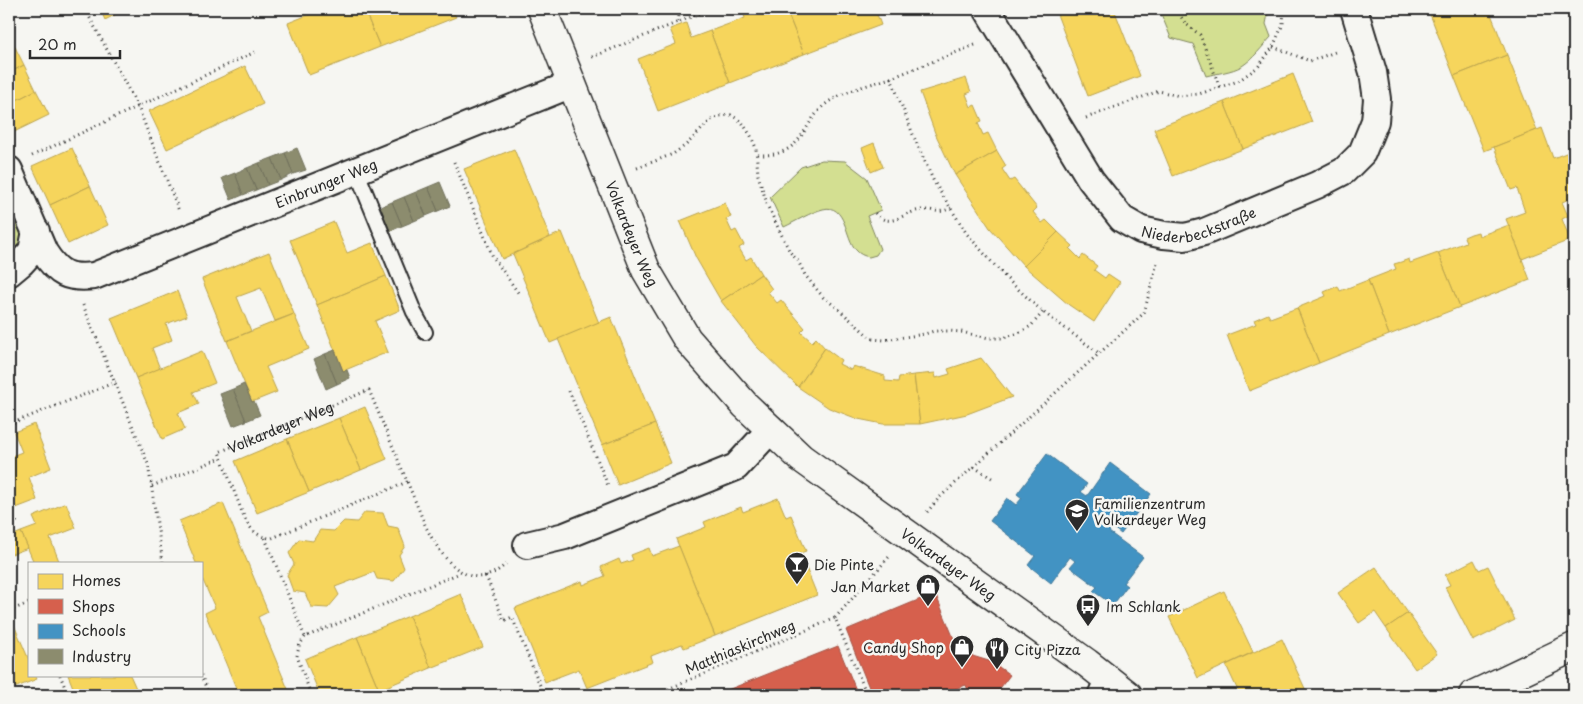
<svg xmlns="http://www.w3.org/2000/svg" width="1583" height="704" viewBox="0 0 1583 704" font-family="'Playpen Sans',sans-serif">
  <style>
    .green { fill: #d3df91; stroke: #7f855e }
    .homes { fill: #f6d55c; stroke: #b9a24d }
    .shops { fill: #d6604d; stroke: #a35043 }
    .schools { fill: #4393c3; stroke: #3c7495 }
    .industry { fill: #8c8c6e; stroke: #6f6f5a }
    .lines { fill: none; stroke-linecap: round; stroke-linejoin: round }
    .service-casing { stroke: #2b2b2b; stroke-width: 18 }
    .minor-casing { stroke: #2b2b2b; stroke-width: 30 }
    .tertiary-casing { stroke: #2b2b2b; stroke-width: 31 }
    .path { stroke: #2b2b2b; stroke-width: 3; stroke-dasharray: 1 4; stroke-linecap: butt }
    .service { stroke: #f6f6f2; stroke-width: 14 }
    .minor { stroke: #f6f6f2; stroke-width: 26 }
    .tertiary { stroke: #f6f6f2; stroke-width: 28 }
    .labels { text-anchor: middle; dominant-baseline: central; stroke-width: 5; stroke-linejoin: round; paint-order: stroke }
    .street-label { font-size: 14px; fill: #2b2b2b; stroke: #f6f6f2 }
    .poi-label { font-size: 14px; fill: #2b2b2b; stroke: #f6f6f2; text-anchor: start }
  </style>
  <rect width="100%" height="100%" fill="#f6f6f2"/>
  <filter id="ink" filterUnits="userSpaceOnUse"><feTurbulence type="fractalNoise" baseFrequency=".02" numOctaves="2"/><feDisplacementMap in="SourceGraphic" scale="10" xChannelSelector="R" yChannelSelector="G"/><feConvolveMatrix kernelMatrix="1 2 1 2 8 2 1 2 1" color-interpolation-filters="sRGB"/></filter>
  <g filter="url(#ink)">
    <!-- green -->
    <g class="green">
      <path d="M1159 9H1269L1266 24 1271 37C1262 47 1253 59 1242 66 1231 72 1218 73 1206 76L1193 44 1171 38Z"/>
      <path d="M822 160 845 161 867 178 881 210 867 216 880 249 876 255 869 257C864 256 859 254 856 250 845 238 846 203 823 209 811 212 795 222 784 227L770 197 801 167Z"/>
      <path d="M9 172 36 225 9 273Z"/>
    </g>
    <!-- homes -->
    <g class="homes">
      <path d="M100 9H126L105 20Z"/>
      <path d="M323 9H364L380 47 309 75 288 23Z"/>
      <path d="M364 9H452L456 17 380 47Z"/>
      <path d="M742 9H759L760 11 767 9H786L804 54 730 83 710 31 745 18Z"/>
      <path d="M786 9H875L881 25 804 54Z"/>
      <path d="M1055 9H1114L1140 76 1088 96Z"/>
      <path d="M1428 9H1489L1507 55 1454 76Z"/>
      <path d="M686 23 691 38 710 31 730 83 658 111 638 59 676 44 670 29Z"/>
      <path d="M12 41 24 65 9 73V42Z"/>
      <path d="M1507 55 1537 130 1484 151 1454 76Z"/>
      <path d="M24 65 36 90 9 104V73Z"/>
      <path d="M245 66 263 104 167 149 149 111Z"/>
      <path d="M1293 74 1312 122 1243 149 1224 102Z"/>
      <path d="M966 78 971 92 966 94 971 107 975 105 982 121 978 123 983 135 988 133 997 151 955 175 935 133 920 92Z"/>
      <path d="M36 90 49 115 14 132 9 121V104Z"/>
      <path d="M1224 102 1243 149 1173 176 1154 129Z"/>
      <path d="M1542 128 1553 158 1574 150V197L1562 202 1568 216 1562 219 1570 240 1522 259 1506 219 1525 212 1517 188 1511 190 1494 147Z"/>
      <path d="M874 143 883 167 871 172 862 148Z"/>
      <path d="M72 148 90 186 50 205 32 166Z"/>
      <path d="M514 149 550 237 502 259 464 169Z"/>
      <path d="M997 151 1006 166 1002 169 1010 181 1014 179 1037 208 1033 212 1042 223 1046 220 1058 232 1024 266 990 228 955 175Z"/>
      <path d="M90 186 108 225 68 244 50 205Z"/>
      <path d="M725 203 731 217 726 219 732 232 736 230 744 245 739 248 746 260 751 257 761 274 721 301 696 258 680 221Z"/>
      <path d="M334 222 347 253 372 243 386 276 317 305 290 240Z"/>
      <path d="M1509 225 1530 280 1460 307 1438 253 1466 242 1464 237 1471 234 1478 232 1479 236Z"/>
      <path d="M562 232 599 323 550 343 513 254Z"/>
      <path d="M1058 232 1073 246 1070 249 1080 259 1083 255 1097 266 1094 270 1105 278 1108 274 1120 282 1094 322 1069 305 1024 266Z"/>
      <path d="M269 252 294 314 275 321 261 288 237 297 251 331 227 341 202 279Z"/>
      <path d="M1438 253 1460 307 1389 335 1368 280 1396 269 1394 264 1401 262 1409 259 1410 263Z"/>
      <path d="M761 274 772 289 768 292 777 303 781 300 805 328 801 332 812 342 816 338 825 348 798 387 756 346 721 301Z"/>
      <path d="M386 276 400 310 375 321 388 352 343 371 317 305Z"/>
      <path d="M1368 280 1389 335 1319 363 1297 308 1326 296 1324 292 1338 286 1340 291Z"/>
      <path d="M177 291 187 316 166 324 172 340 152 348 160 369 136 378 111 318Z"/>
      <path d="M1297 308 1319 363 1249 391 1227 335 1256 324 1254 320 1268 314 1270 318Z"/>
      <path d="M294 314 309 349 266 367 277 392 252 402 227 341Z"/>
      <path d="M611 317 655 424 602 445 558 339Z"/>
      <path d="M825 348 841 360 839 364 851 370 853 366 885 376V381L898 382 899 377 914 375 920 424H883L858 419 829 408 798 387Z"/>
      <path d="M202 351 215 383 193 392 199 404 178 413 185 429 162 439 136 378Z"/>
      <path d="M981 358 1012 397 967 414 920 424 914 375 935 373 936 378 950 374 948 369Z"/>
      <path d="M365 407 387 459 361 470 339 418Z"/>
      <path d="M339 418 361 470 309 492 287 439Z"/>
      <path d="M34 424 51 468 29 477 37 500 16 508 9 490V457L22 452 14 432Z"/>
      <path d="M655 424 671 463 618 485 602 445Z"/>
      <path d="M287 439 309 492 257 513 235 461Z"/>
      <path d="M778 498 786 517 791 515 806 551 800 553 817 595 715 636 676 539 706 527 704 522 741 507 743 512Z"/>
      <path d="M66 503 76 528 50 538 59 561 54 563H34L21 532 37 526 33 517Z"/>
      <path d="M223 503 268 612 258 617 290 694 287 695H239L205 613 215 608 201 576V563H196L179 521Z"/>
      <path d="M365 512 383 513 388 526 398 528 405 546 399 555 404 568 394 581 377 579 374 572 335 587 339 595 328 608 311 607 305 593 293 591 287 575 294 564 289 553 299 539 313 541 320 530 334 531 344 521 357 522Z"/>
      <path d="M21 532 28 548 9 555V537Z"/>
      <path d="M679 546 715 636 684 648 682 644 651 656 653 662 587 688 579 669 545 682 515 608 582 581 583 585 605 576 601 567 619 559 621 564 633 560 631 555 649 548 652 556Z"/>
      <path d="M1474 560 1479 570 1488 566 1515 620 1473 641 1445 587 1450 585 1445 575Z"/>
      <path d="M1376 567 1408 613 1386 628 1375 612 1359 623 1338 593Z"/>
      <path d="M1224 591 1253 652 1198 678 1169 617Z"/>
      <path d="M461 594 483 647 431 668 409 616Z"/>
      <path d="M1408 613 1437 654 1415 669 1386 628Z"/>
      <path d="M409 616 431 668 379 690 357 637Z"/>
      <path d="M14 625 29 660V675H35L37 679 9 690V627Z"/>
      <path d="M357 637 379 690 366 695H320L305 659Z"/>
      <path d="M1282 639 1308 695H1240L1226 665Z"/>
      <path d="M68 675H130L139 695H76Z"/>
    </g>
    <!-- shops -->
    <g class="shops">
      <path d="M935 593 957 646 966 654 992 662 1010 675 995 695H970L966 685 939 695H872L846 630Z"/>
      <path d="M838 646 858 695H715Z"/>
    </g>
    <!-- schools -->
    <path class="schools" d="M1047 454 1087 484 1081 492 1087 496 1110 463 1151 494 1121 534 1112 527 1109 532 1143 557 1123 583 1127 586 1113 605 1093 591 1097 587 1070 567 1075 561 1070 557 1051 583 1028 565 1035 556 990 521 1007 498 1016 505 1022 498 1017 494Z"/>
    <!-- industry -->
    <g class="industry">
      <path d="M297 148 306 170 293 174 285 153Z"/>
      <path d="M285 153 293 174 281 180 272 158Z"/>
      <path d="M272 158 281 180 268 185 259 163Z"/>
      <path d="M259 163 268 185 256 190 247 168Z"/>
      <path d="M247 168 256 190 243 195 235 173Z"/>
      <path d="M235 173 243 195 231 200 222 178Z"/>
      <path d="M440 182 450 206 438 211 428 187Z"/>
      <path d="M428 187 438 211 426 216 416 192Z"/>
      <path d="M416 192 426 216 414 221 404 197Z"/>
      <path d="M404 197 414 221 402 226 392 202Z"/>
      <path d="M392 202 402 226 390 231 380 207Z"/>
      <path d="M335 350 343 371 347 370 350 378 337 384 325 354Z"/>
      <path d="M325 354 337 384 326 389 314 359Z"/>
      <path d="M244 384 252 402 254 401 260 415 246 421 233 389Z"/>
      <path d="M233 389 246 421 233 426 220 394Z"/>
    </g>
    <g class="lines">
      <defs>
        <g id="service">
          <path d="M356 170 414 312 425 332"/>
          <path d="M1095 695 1103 676"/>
        </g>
        <g id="minor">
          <path id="s2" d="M987 9 1091 180 1122 219 1141 230 1164 235 1185 237 1204 232 1317 185 1344 171 1362 153 1375 121 1377 99 1373 72 1354 9"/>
          <path id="s3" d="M9 170 44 252C58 274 68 279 94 276L572 84"/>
          <path d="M9 273 21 263 32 251 36 231"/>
          <path d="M527 545 565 536 736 467 771 429"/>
        </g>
        <g id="tertiary">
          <path id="s4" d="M542 9 646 270 687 339 745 405 801 458 1087 663 1128 695"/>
          <path d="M1473 695 1574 647"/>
        </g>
      </defs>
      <!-- service casing -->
      <use href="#service" class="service-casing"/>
      <!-- minor casing -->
      <use href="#minor" class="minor-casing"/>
      <!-- tertiary casing -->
      <use href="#tertiary" class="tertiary-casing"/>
      <!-- path -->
      <g class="path">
        <path d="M85 9 138 107 179 211"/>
        <path d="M1176 9 1185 23 1200 35 1220 88"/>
        <path d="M9 14 19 9"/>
        <path d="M678 22 680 9"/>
        <path d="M975 45 891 78 914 137 934 182 967 234 1006 278 1043 312 1100 354"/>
        <path d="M1273 47 1310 61 1338 51"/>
        <path d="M592 57 711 9"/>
        <path d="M1086 118 1159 91 1179 96 1199 94 1238 81 1258 67 1273 47 1283 24 1284 9"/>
        <path d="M758 155C807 157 800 121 830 101 848 90 871 84 891 78"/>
        <path d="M32 156 255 52"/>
        <path d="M454 162 493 257 519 294"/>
        <path d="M637 168 673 154 686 145 711 120 720 116 731 115 742 122 751 136 756 148 758 175 768 207 790 252 798 261 805 275 823 297 835 306 872 339 884 340 925 334 934 331H949L961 332 989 338H1003L1019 333 1031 326 1043 312"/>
        <path d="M875 213C891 231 905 210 923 210 937 209 936 215 951 208"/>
        <path d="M83 305 148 464 163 563"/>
        <path d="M569 391 609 488"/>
        <path d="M9 423 10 424 116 382"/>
        <path d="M974 467 995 480"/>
        <path id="s1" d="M407 482 272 538C258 538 250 529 244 517L219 452 369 390 426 527C442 559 470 597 506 564"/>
        <path d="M152 486 221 458"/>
        <path d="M9 503 18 526"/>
        <path d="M927 512 939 498 1144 313 1157 263"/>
        <path d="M265 538 305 637 460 573"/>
        <path d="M486 576 504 621 512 617 544 695"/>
        <path d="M9 611 29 603"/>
        <path d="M835 618 889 557"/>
        <path d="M305 637 299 646 297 656 311 695"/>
        <path d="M60 675 68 695"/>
        <path d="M201 675 209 695"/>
        <path d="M654 695 835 618 867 695"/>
      </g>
      <!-- service -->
      <use href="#service" class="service"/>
      <!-- minor -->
      <use href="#minor" class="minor"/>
      <!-- tertiary -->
      <use href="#tertiary" class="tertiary"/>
    </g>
  </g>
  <!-- icons -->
  <defs>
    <symbol id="school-pin" viewBox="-11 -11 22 30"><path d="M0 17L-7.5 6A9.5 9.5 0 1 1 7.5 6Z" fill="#2b2b2b" stroke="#f6f6f2"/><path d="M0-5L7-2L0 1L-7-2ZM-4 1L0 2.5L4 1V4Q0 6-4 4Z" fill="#fff"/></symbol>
    <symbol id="bar-pin" viewBox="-11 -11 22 30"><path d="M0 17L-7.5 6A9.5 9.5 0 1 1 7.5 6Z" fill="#2b2b2b" stroke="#f6f6f2"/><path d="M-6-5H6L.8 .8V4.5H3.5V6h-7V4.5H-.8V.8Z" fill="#fff"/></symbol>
    <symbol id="shop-pin" viewBox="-11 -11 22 30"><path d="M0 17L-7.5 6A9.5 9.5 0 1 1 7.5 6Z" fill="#2b2b2b" stroke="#f6f6f2"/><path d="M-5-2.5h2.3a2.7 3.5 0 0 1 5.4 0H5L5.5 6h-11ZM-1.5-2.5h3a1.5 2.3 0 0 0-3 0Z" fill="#fff"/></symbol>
    <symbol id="bus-pin" viewBox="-11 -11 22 30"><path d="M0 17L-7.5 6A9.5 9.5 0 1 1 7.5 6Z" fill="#2b2b2b" stroke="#f6f6f2"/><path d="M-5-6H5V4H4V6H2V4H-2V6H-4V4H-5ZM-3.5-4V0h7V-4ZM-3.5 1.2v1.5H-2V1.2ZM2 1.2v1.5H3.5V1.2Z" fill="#fff"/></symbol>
    <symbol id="restaurant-pin" viewBox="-11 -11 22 30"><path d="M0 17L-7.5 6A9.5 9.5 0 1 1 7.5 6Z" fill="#2b2b2b" stroke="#f6f6f2"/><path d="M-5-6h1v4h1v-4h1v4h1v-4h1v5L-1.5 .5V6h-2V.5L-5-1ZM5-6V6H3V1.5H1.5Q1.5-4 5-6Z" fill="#fff"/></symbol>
  </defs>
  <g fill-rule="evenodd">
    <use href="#school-pin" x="1063" y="497" width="28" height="38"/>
    <use href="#bar-pin" x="783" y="550" width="28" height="38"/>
    <use href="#shop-pin" x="914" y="572" width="28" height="38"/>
    <use href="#bus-pin" x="1074" y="592" width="28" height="38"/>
    <use href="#shop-pin" x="948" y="633" width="28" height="38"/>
    <use href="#restaurant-pin" x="983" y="635" width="28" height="38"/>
  </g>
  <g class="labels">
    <!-- street labels -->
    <g class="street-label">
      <text stroke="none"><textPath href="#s3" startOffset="399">Einbrunger Weg</textPath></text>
      <text stroke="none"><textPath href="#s2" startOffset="332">Niederbeckstraße</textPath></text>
      <text stroke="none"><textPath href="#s4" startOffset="242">Volkardeyer Weg</textPath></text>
      <text stroke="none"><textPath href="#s1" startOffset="319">Volkardeyer Weg</textPath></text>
      <text stroke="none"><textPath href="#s4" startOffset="708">Volkardeyer Weg</textPath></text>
      <text transform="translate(740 647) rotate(-23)">Matthiaskirchweg</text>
    </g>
    <!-- poi labels -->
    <g class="poi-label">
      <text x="1094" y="503">Familienzentrum<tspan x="1094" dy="16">Volkardeyer Weg</tspan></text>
      <text x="814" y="564">Die Pinte</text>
      <text x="910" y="586" text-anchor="end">Jan Market</text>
      <text x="1106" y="606">Im Schlank</text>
      <text x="944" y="647" text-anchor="end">Candy Shop</text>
      <text x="1014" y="649">City Pizza</text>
    </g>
  </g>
  <!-- margin -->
  <rect width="1583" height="704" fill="none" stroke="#f6f6f2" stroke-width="30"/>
  <rect x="15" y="15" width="1553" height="674" fill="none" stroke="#2b2b2b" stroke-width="2" filter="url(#ink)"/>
  <!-- legend -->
  <rect x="28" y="562" width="175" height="115" fill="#f6f6f2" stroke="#a5a5a2"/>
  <rect x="38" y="574" width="25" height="15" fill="#f6d55c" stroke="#a5a5a2"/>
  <text x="72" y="586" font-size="15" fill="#2b2b2b">Homes</text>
  <rect x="38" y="599" width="25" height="15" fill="#d6604d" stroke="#a5a5a2"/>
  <text x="72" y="612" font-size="15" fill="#2b2b2b">Shops</text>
  <rect x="38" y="624" width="25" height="15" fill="#4393c3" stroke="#a5a5a2"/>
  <text x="72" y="636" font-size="15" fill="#2b2b2b">Schools</text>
  <rect x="38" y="649" width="25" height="15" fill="#8c8c6e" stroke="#a5a5a2"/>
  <text x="72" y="662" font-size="15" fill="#2b2b2b">Industry</text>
  <!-- scale -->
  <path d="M30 50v8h90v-8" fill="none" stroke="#2b2b2b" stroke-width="2.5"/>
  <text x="38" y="50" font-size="15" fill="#2b2b2b" stroke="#f6f6f2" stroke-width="4" paint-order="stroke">20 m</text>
</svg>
